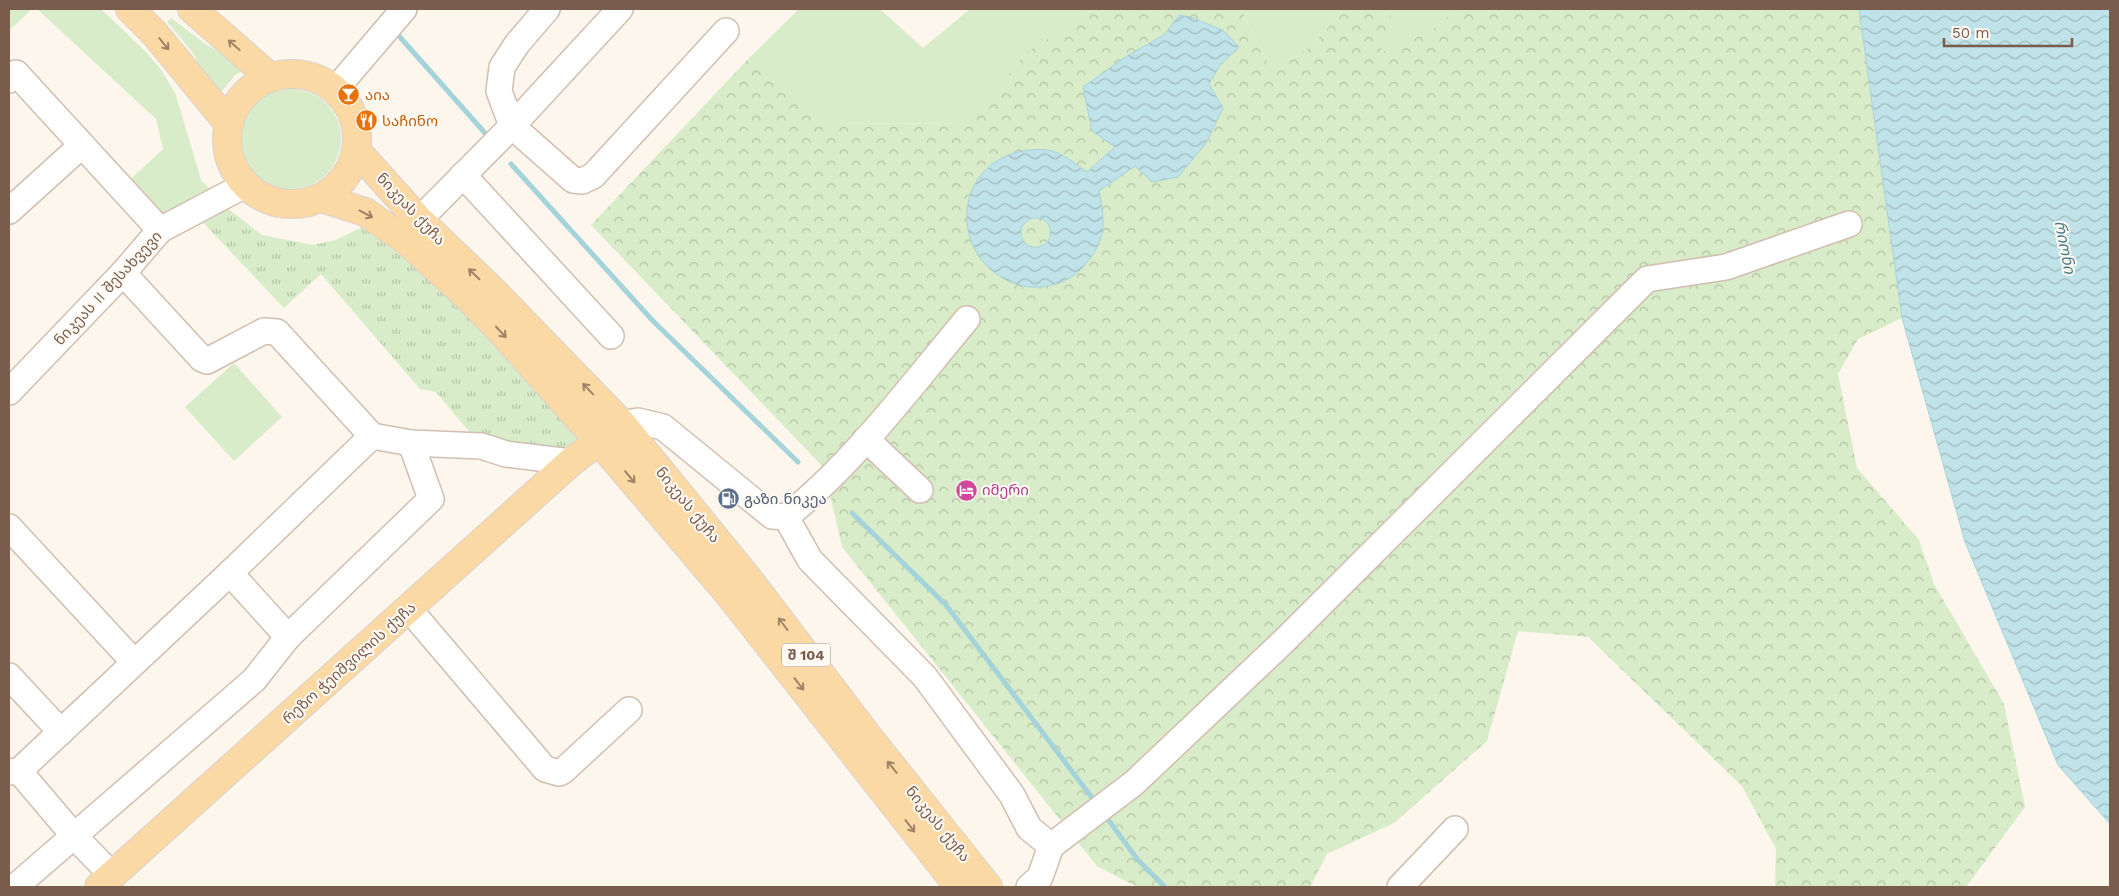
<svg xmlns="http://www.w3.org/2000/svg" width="2119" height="896" viewBox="0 0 2119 896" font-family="'Work Sans','Noto Sans Georgian',sans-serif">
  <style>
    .green { fill: #d8ecc9 }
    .forest { fill: url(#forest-crowns) }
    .park { fill: url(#park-tufts) }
    .water { fill: url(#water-waves); stroke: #a5d3da; fill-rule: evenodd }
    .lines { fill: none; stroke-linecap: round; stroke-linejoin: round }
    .stream { stroke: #a5d3da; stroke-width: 5 }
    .minor-casing { stroke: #d1beb0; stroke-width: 28 }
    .major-casing { stroke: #dad1cd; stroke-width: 30 }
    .minor { stroke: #fff; stroke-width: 25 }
    .major { stroke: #fbd9a5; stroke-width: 28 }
    .oneway { stroke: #a18267 }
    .labels { text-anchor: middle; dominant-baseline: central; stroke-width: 4; stroke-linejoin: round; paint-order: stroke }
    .shield { fill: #fffaf3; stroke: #a28b7f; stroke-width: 1 }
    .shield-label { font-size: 14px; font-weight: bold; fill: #7a5c4d }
    .food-label { font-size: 15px; fill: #c56008; stroke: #fffaf3; text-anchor: start }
    .street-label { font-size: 15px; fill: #7a5c4d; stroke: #fffaf3 }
    .hotel-label { font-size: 15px; fill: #b23c85; stroke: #fffaf3; text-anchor: start }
    .service-label { font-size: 15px; fill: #4e5e75; stroke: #fffaf3; text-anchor: start }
    .water-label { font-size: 16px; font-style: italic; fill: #437c86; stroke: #fffaf3 }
  </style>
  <defs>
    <pattern id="forest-crowns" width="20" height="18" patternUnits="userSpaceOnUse" patternTransform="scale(1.25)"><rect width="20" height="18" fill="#d8ecc9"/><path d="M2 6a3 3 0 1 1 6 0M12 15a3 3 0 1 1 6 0" fill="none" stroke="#b4c2a5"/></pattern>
    <pattern id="park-tufts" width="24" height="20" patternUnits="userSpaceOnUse" patternTransform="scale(1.25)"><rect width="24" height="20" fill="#d8ecc9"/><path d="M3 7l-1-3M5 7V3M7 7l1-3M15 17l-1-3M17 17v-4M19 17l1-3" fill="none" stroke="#b4c2a5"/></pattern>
    <pattern id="water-waves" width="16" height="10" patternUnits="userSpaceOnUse" patternTransform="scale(1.25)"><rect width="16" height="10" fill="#bfe3e8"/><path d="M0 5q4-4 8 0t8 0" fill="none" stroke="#a0bbbe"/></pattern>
  </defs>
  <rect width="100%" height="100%" fill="#fdf6ec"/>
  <!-- green -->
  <g class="green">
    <path d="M9 9H32L9 31Z"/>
    <path d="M37 9H101L147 53 162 71 176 95 201 180 219 199 160 230 121 188 163 149 156 119Z"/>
    <path d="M799 9H880L923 48 970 9H1094L1027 52 968 123 822 124 750 57Z"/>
    <path d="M1237 9H1459L1431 30 1380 53 1343 11 1311 47 1270 67 1243 13Z"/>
    <path d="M171 18 204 43 247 69 235 75 216 99 193 53 167 22Z"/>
    <circle cx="291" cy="139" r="50"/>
    <path d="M234 363 282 417 234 461 185 407Z"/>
  </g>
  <!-- forest -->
  <path class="forest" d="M1094 9H1237L1243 13 1270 67 1311 47 1343 11 1393 9 1380 53 1431 30 1459 9H1859L1902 318 1858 339 1838 374 1857 468 1919 540 1934 584 2004 704 2025 807 1966 887H1775L1776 849 1742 786 1588 637 1518 631 1487 741 1394 823 1327 854 1310 887H1137L1097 866 842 547 824 468 591 225 751 56 822 124 967 123 1027 52Z"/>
  <!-- park -->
  <path class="park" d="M227 208 262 235 313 245 336 240 368 224 372 217 598 440 571 462 481 446 436 392 420 389 321 274 284 308 193 212Z"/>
  <!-- water -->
  <g class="water">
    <path d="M1859 9H2110V824L2058 765 1965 542 1902 318Z"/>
    <path d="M1179 15 1191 17 1224 31 1239 47 1220 65 1209 84 1223 108 1206 143 1178 177 1152 182 1135 166 1099 191C1106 226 1106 243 1080 270 1066 284 1042 290 1023 286 952 269 946 171 1018 152 1028 150 1041 148 1052 151 1066 155 1075 164 1087 172L1115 147 1092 131 1083 87 1127 56 1164 35ZM1033 218C1048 217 1054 229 1048 242 1026 260 1008 227 1033 218Z"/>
  </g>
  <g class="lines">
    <!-- stream -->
    <g class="stream">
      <path d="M399 36 485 133"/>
      <path d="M511 164 653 321 798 462"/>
      <path d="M852 513 946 605 1096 803"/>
      <path d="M1104 814 1138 860 1165 887"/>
    </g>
    <defs>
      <g id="minor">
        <path d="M547 9 517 44 502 67 499 91 512 126 573 180 582 181 593 176 726 31"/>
        <path d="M9 80 16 73 160 230"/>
        <path d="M335 90 404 9"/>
        <path d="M463 175 611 336"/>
        <path d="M9 211 81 146"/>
        <path d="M419 220 512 126 620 9"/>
        <path d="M123 273 202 359 207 361 264 331 277 332 372 436 411 443 481 446 506 454 571 462"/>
        <path d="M9 392 123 273 160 230 245 185"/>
        <path d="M622 424 638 421 663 427 772 516 786 517C855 462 910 387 967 319"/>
        <path d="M866 439 920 490"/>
        <path d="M786 517 810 560 925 677 1012 795 1029 828 1051 846"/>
        <path d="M9 527 134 662"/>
        <path d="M230 573 288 637"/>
        <path d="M409 609 545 769 559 773 563 771 629 710"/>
        <path d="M9 676 61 732"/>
        <path d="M19 771 75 837 113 876"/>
        <path d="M9 772 19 771 230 573 372 436"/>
        <path d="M15 887 254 680 288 637 431 499 411 443"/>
        <path d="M1029 887 1040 877 1051 846 1134 783 1284 641 1647 279 1726 267 1849 224"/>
        <path d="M1400 887 1455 829"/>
      </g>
      <g id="major">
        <path d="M130 9 155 34 229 124"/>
        <path d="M192 9 271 78"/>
        <circle cx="292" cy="139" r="65"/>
        <path d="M356 150 419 220 493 291 622 424 749 580 870 739 988 887"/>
        <path d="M321 198 365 212 407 241 471 300 500 330 598 440 728 593 959 887"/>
        <path d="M99 887 571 462 614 430"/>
      </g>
    </defs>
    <!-- minor casing -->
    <use href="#minor" class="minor-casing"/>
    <!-- major casing -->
    <use href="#major" class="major-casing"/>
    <!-- minor -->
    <use href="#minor" class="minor"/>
    <!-- major -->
    <use href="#major" class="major"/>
  </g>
  <!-- one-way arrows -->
  <defs><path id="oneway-shaft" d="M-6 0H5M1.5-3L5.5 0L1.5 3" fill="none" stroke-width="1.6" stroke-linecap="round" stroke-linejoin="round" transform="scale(1.25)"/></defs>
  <g class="oneway">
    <use href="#oneway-shaft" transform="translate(164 44) rotate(51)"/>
    <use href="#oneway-shaft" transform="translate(234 45) rotate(-139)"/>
    <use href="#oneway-shaft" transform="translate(366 214) rotate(28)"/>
    <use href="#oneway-shaft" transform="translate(474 274) rotate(-136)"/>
    <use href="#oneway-shaft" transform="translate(501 332) rotate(47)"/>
    <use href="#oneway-shaft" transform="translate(588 389) rotate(-134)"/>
    <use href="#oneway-shaft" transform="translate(630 477) rotate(50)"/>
    <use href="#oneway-shaft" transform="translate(783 624) rotate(-127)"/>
    <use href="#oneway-shaft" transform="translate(799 684) rotate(52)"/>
    <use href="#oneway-shaft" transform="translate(892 767) rotate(-129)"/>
    <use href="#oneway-shaft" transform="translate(910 826) rotate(52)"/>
  </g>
  <!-- icons -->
  <defs>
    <symbol id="bar-disc" viewBox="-11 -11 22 22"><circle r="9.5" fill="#e8710a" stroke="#fffaf3"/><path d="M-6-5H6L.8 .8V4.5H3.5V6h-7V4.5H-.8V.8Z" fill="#fff"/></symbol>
    <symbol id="restaurant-disc" viewBox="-11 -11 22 22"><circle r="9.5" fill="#e8710a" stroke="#fffaf3"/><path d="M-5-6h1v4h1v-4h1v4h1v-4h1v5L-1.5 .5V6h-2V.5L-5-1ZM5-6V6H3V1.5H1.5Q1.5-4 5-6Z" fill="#fff"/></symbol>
    <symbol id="hotel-disc" viewBox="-11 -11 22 22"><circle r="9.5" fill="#d1479c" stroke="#fffaf3"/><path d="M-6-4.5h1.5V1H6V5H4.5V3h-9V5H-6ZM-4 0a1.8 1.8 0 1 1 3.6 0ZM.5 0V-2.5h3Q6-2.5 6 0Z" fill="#fff"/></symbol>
    <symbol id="fuel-disc" viewBox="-11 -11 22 22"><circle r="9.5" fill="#5c6f8a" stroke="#fffaf3"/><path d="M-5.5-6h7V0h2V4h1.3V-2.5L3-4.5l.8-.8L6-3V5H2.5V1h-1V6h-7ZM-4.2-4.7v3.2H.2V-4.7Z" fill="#fff"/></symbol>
  </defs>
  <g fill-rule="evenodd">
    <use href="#bar-disc" x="336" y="82" width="25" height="25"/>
    <use href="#restaurant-disc" x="354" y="108" width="25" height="25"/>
    <use href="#hotel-disc" x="954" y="478" width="25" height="25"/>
    <use href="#fuel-disc" x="716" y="486" width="25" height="25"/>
  </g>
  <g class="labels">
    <!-- shield labels -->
    <rect class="shield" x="782" y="643.5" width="48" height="23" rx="4"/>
    <g class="shield-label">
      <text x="806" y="655">შ 104</text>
    </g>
    <!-- food labels -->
    <g class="food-label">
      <text x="365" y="95">აია</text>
      <text x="382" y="121">საჩინო</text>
    </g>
    <!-- street labels -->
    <g class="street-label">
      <text transform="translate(411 209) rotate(47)">ნიკეას ქუჩა</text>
      <text transform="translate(108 288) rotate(-47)">ნიკეას II შესახვევი</text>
      <text transform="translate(688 505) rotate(51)">ნიკეას ქუჩა</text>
      <text transform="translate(349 663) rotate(-42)">რეზო ჭეიშვილის ქუჩა</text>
      <text transform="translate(938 824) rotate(51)">ნიკეას ქუჩა</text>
    </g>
    <!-- hotel labels -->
    <g class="hotel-label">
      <text x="982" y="490">იმერი</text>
    </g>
    <!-- service labels -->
    <g class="service-label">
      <text x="744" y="499">გაზი ნიკეა</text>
    </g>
    <!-- water labels -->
    <g class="water-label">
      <text transform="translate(2065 247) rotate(79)">რიონი</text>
    </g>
  </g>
  <!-- border -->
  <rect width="2119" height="896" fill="none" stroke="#7a5c4d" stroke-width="20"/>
  <!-- scale -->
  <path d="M1944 38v8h128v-8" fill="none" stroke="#7a5c4d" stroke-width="2.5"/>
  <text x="1952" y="38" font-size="15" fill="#7a5c4d" stroke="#fffaf3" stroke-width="4" paint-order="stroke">50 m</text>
</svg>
